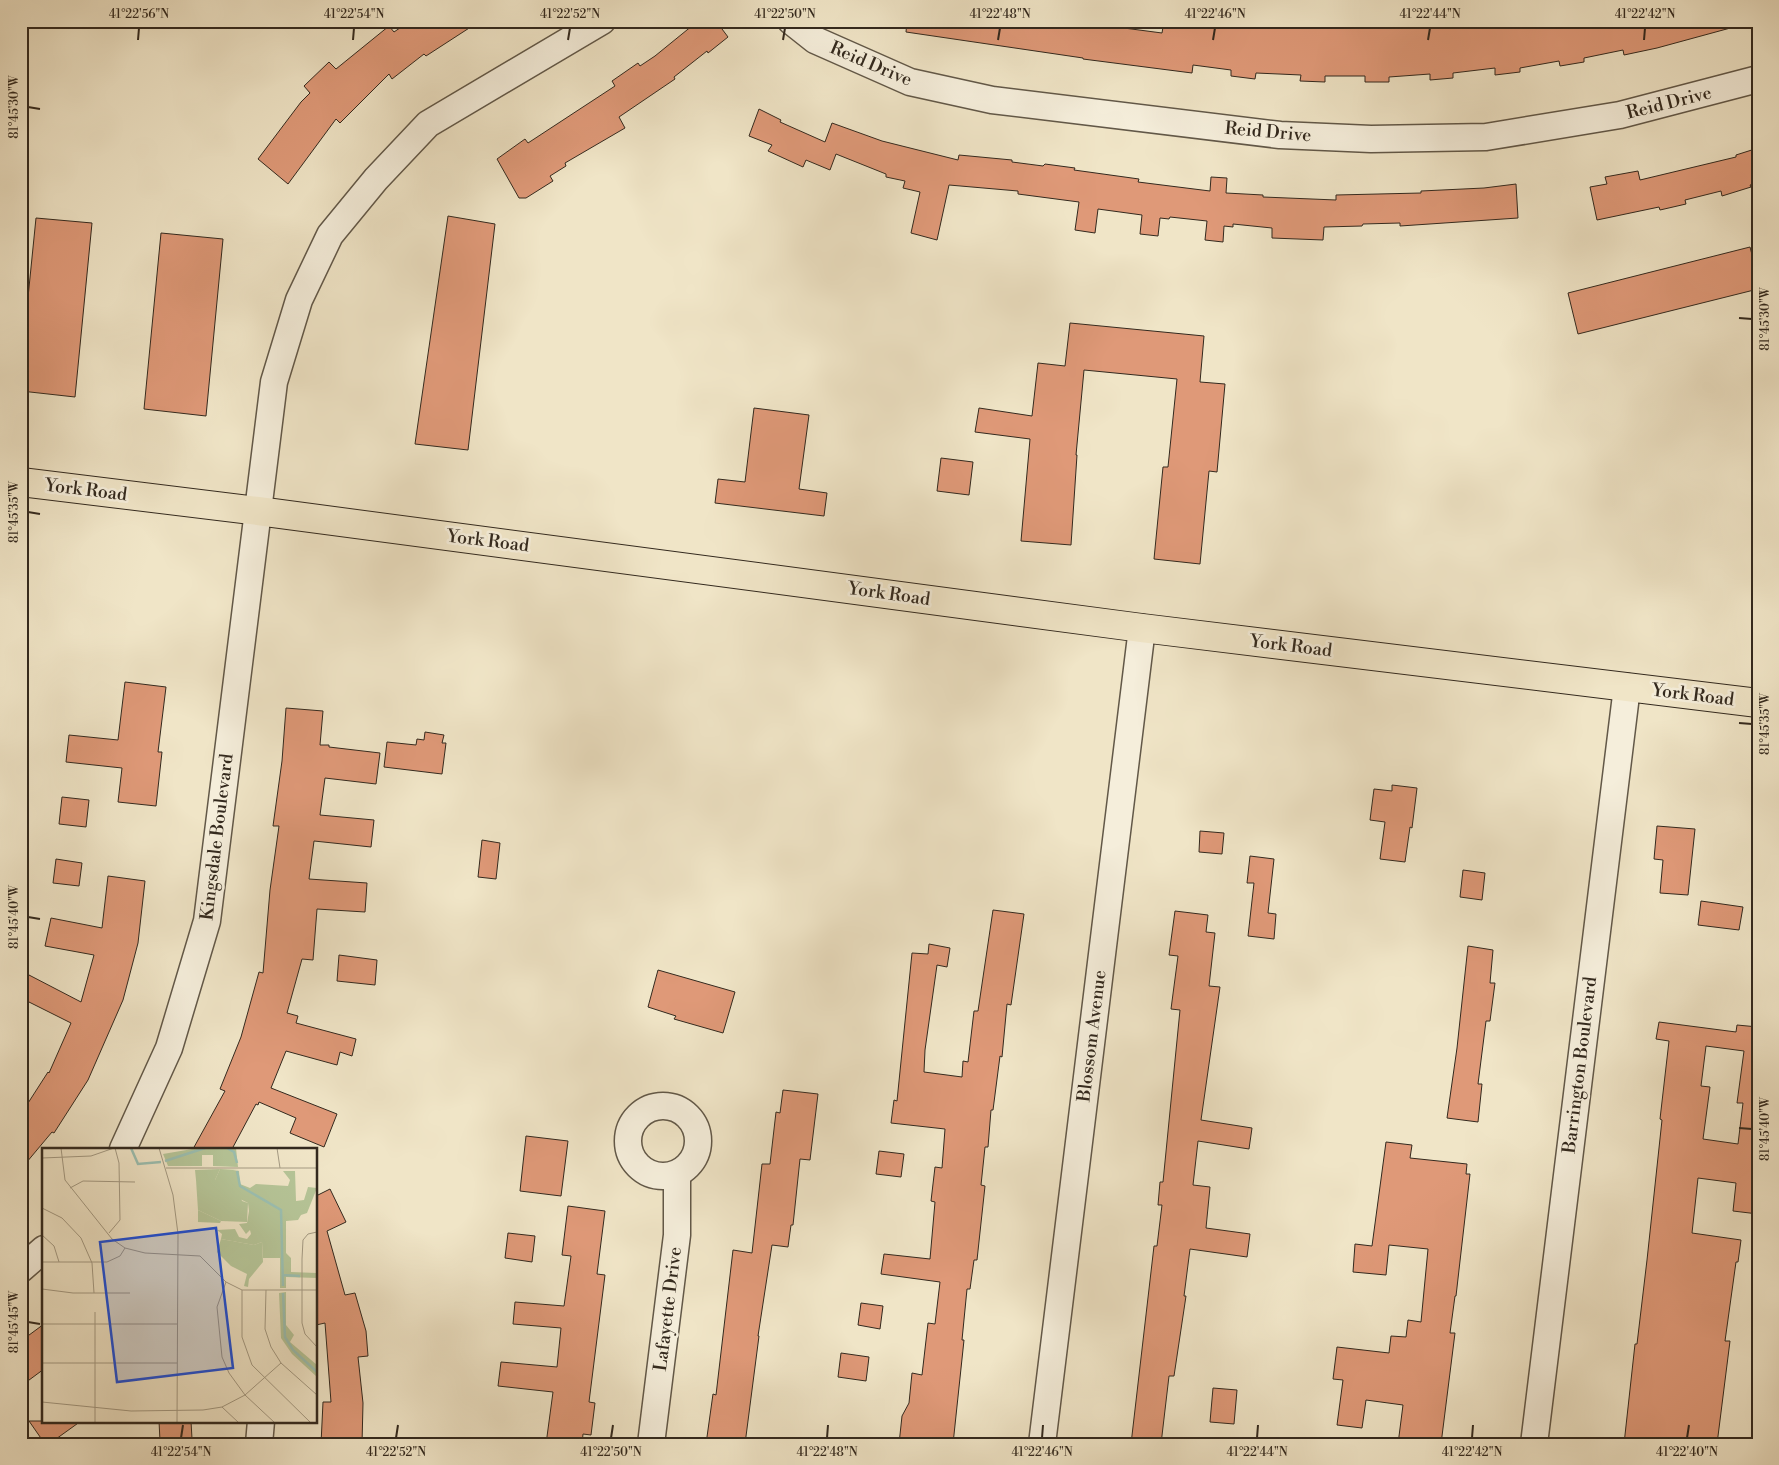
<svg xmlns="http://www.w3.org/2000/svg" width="1779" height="1465" viewBox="0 0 1779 1465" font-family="'Libre Bodoni',serif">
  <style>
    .building { fill: #df9978; stroke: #33291e; fill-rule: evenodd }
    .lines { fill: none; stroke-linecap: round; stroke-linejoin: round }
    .minor-casing { stroke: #625848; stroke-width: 29 }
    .major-casing { stroke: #33291e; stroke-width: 30 }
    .minor { stroke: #f5eedb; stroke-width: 26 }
    .major { stroke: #f0e5c7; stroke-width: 28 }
    .ticks { fill: none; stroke: #33291e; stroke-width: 2 }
    .labels { text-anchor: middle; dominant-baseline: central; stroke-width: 5; stroke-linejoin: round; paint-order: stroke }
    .street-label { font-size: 18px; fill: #33291e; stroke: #f5eedb }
    .inset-river { fill: none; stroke: #9bbfb1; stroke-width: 2.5 }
    .inset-road { fill: none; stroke: #a49a83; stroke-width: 1 }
    .view { fill: #1d4ed8; fill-opacity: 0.15; stroke: #1d4ed8; stroke-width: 2.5 }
    .inset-edge { fill: none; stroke: #33291e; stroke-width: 2.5 }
    .neatline { fill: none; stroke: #33291e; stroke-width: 2 }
    .ticks-label { font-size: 12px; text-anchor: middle; fill: #33291e }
  </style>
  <rect width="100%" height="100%" fill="#f0e5c7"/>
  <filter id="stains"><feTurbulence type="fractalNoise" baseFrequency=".004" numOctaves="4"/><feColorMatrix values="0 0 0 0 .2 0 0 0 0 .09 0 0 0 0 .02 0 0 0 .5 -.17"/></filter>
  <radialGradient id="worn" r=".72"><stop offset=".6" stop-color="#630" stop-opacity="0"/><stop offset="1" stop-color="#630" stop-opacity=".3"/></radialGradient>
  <!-- building -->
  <g class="building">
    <path d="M410 21H480L426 56 424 54 392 79 389 74 340 123 336 119 288 184 258 159 301 102 310 93 304 86 329 62 336 69 389 26 394 32Z"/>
    <path d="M698 21H716L728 37 708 53 707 51 674 77 675 79 619 117 625 128 565 163 566 166 550 176 553 181 526 198H519L497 159 525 139 528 143 615 86 612 81 638 63 640 66 655 56Z"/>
    <path d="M907 21H1102L1101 25 1162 33 1164 21 1209 28V21H1733L1734 27 1657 48 1624 55 1623 50 1584 58V62L1560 66 1559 61 1520 68V72L1495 75V68L1453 73V78L1430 80V74L1389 77V82H1365V76H1325V82L1300 81 1301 75 1256 73 1255 79 1231 76V70L1193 65 1192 73 1083 59V58L906 32Z"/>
    <path d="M759 109 781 120 780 122 825 142 832 123 882 141 958 160 959 155 1012 160V162L1043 166 1045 164 1075 168 1074 170 1139 179 1138 182 1210 191 1211 177 1227 178 1226 193 1263 195V197L1336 200V195L1421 193V191L1484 188 1516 184 1518 218 1400 226V223L1363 224 1362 226 1324 227 1323 240 1272 238V228L1233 224V227L1224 226 1223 242 1205 240 1207 221 1170 217 1169 219 1160 218 1158 236 1140 234 1142 215 1098 209 1095 233 1075 230 1079 202 1018 194V191L949 185 937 240 911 233 920 192 903 188 905 181 886 177V174L836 154 830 170 806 160 803 167 768 151 772 145 749 136Z"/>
    <path d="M1758 148V183L1750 185 1751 187 1722 196 1721 191 1685 200 1686 204 1660 210 1659 207 1597 220 1590 187 1607 184 1605 177 1638 171 1640 180 1736 157V155Z"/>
    <path d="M448 216 495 224 468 450 415 444Z"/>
    <path d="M36 218 92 223 75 397 21 391V367Z"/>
    <path d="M161 233 223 239 206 416 144 409Z"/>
    <path d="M1750 247 1758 278V289L1578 334 1568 293Z"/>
    <path d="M1070 323 1204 336 1200 382 1225 384 1217 472 1209 471 1200 564 1154 559 1163 467H1168L1177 379 1084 370 1076 455H1077L1071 545 1021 541 1030 439 975 432 979 408 1032 416 1038 363 1065 366Z"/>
    <path d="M754 408 809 415 799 489 827 493 824 516 715 503 718 479 745 482Z"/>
    <path d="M941 458 973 462 969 495 937 491Z"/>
    <path d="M125 682 166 687 158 752H162L156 806 118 802 122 768 66 762 69 735 118 740Z"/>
    <path d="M286 708 323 711 320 745H329V747L380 753 376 784 325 778 320 815 374 820 371 847 314 841 309 879 367 883 365 912 317 909 313 960 302 959 287 1013 298 1016 296 1023 356 1039 352 1056 340 1052 337 1065 286 1051 271 1088 337 1114 324 1147 290 1133 296 1118 259 1102 258 1105 256 1104 232 1149H193L225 1091 220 1089 241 1037 259 972 263 973 270 890 279 826H273L282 761Z"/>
    <path d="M425 732 444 735 442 743H446L442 774 384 767 387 742 416 745 417 739 424 740Z"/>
    <path d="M1392 785 1417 788 1412 828 1410 827 1405 862 1380 859 1385 822 1370 820 1374 789 1392 791Z"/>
    <path d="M62 797 89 800 86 827 59 824Z"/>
    <path d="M1657 826 1695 829 1688 895 1660 893 1663 860 1654 859Z"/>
    <path d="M1200 831 1224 833 1222 854 1199 852Z"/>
    <path d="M482 840 500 843 496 879 478 877Z"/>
    <path d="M1250 856 1274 859 1268 913 1276 914 1274 939 1248 936 1254 883H1247Z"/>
    <path d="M56 859 82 863 79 886 53 883Z"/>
    <path d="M1463 870 1485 873 1482 900 1460 897Z"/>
    <path d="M108 876 145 881 138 943 123 1000 88 1080 54 1133 52 1132 21 1169V1114L48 1072 49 1073 71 1023 21 998V989L29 975 81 1002 94 955 45 946 51 918 102 928Z"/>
    <path d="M1701 901 1743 907 1739 930 1698 925Z"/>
    <path d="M993 910 1024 914 1011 1005 1007 1004 1002 1057 1000 1056 993 1110H991L988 1147H985L981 1185 985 1186 977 1260H974L970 1289H967L962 1340H964L953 1444H899L902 1416 909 1403 912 1373 922 1375 928 1323 935 1324 940 1282 881 1274 884 1254 930 1259 935 1202 931 1201 935 1167 942 1168 945 1129 891 1123 894 1100 897 1101 912 953 928 954 929 944 950 948 947 967 937 965 925 1050 924 1072 962 1077 963 1061 968 1062 974 1011H978Z"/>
    <path d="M1175 911 1208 915 1206 932 1215 933 1209 986 1220 987 1201 1120 1252 1128 1249 1149 1198 1141 1193 1185 1210 1187 1206 1228 1250 1234 1247 1257 1190 1249 1184 1296H1186L1174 1376H1169L1161 1444H1131L1154 1246H1157L1162 1205H1158L1160 1182H1163L1180 1010 1171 1009 1178 956 1169 955Z"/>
    <path d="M1468 946 1493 950 1490 983H1495L1490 1021H1486L1478 1084H1482L1478 1122 1447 1118 1457 1048Z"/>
    <path d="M339 955 377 960 375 985 337 981Z"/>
    <path d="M658 970 735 992 723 1033 674 1019 676 1016 648 1007Z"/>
    <path d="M1659 1022 1736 1032 1737 1025 1758 1027V1214L1733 1211 1736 1183 1698 1178 1692 1233 1741 1240 1738 1262H1736L1725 1341H1730L1717 1444H1624L1635 1344H1637L1647 1260 1662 1120 1660 1119 1669 1041 1656 1039ZM1706 1046 1744 1051 1737 1103H1743L1738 1144 1703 1139 1710 1087 1701 1086Z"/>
    <path d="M783 1090 818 1094 810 1160 800 1159 793 1225H791L788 1247 772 1245 758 1336H759L745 1444H706L713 1394 716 1395 733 1250 752 1253 762 1164H770L776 1112 780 1113Z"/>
    <path d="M526 1136 568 1141 561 1196 520 1191Z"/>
    <path d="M1386 1142 1412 1145 1410 1158 1467 1164 1466 1174H1470L1456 1296H1455L1450 1333H1455L1441 1444H1398L1403 1405 1366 1400 1362 1428 1337 1425 1343 1380 1333 1379 1337 1347 1389 1353 1391 1336 1406 1337 1408 1320 1421 1322 1428 1249 1389 1245 1386 1275 1353 1272 1355 1244 1372 1246Z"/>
    <path d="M879 1151 904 1154 901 1177 876 1174Z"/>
    <path d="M330 1189 346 1222 327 1231 345 1295 355 1293 366 1331 368 1356 358 1357 363 1403 362 1444H321L323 1402H331L325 1323 316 1325V1196Z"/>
    <path d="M568 1206 605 1211 597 1274 605 1275 589 1402 595 1403 591 1435 583 1434 582 1444H546L553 1392 498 1386 501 1362 557 1367 561 1328 513 1324 515 1302 564 1306 571 1256 562 1255Z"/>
    <path d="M508 1233 535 1236 532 1262 505 1258Z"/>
    <path d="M861 1303 883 1306 880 1329 858 1325Z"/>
    <path d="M44 1324V1369L21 1386V1341Z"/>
    <path d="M841 1353 869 1357 866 1381 838 1377Z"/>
    <path d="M1213 1388 1237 1390 1234 1424 1210 1422Z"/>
    <path d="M29 1421H81L49 1444H45Z"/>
    <path d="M159 1421H191L192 1439 160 1441Z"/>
  </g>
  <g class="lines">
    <defs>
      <g id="minor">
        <path d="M791 21 815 40 910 82 992 100 1280 135 1371 139 1486 137 1620 115 1758 79"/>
        <circle cx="663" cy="1141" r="35"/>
        <path d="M123 1149 169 1048 207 921 274 382 299 300 330 235 376 179 428 124 602 21"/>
        <path d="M21 1269 44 1249"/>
        <path d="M259 1444 261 1421"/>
        <path d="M651 1444 677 1235V1175"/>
        <path d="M1042 1444 1142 628"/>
        <path d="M1534 1444 1627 687"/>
      </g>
      <path id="major" d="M21 482 258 511 1142 628 1758 703"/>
    </defs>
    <!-- minor casing -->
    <use href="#minor" class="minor-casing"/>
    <!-- major casing -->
    <use href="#major" class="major-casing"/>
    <!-- minor -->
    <use href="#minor" class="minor"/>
    <!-- major -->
    <use href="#major" class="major"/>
  </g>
  <!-- ticks -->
  <path class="ticks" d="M138 40 139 28M353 40 354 28M568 40 570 28M783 40 785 28M998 40 1000 28M1213 40 1215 28M1428 40 1430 28M1644 40 1645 28M28 107 40 109M1739 318 1752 319M28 512 40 514M1739 723 1752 724M28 917 40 919M1739 1128 1752 1129M28 1322 40 1324M181 1438 183 1425M396 1438 398 1425M611 1438 613 1425M827 1438 828 1425M1042 1438 1043 1425M1257 1438 1258 1425M1472 1438 1473 1425M1687 1438 1689 1425"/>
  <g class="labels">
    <!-- street labels -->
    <g class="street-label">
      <text transform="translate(871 64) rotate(23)">Reid Drive</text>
      <text transform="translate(1669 103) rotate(-14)">Reid Drive</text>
      <text transform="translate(1268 132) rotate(5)">Reid Drive</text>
      <text transform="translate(86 490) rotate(7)">York Road</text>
      <text transform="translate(488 541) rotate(7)">York Road</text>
      <text transform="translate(889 594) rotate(8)">York Road</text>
      <text transform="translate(1291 646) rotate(7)">York Road</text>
      <text transform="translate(1693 695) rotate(7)">York Road</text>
      <text transform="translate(217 837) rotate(-83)">Kingsdale Boulevard</text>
      <text transform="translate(1092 1036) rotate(-83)">Blossom Avenue</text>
      <text transform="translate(1580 1065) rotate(-83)">Barrington Boulevard</text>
      <text transform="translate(668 1309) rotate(-83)">Lafayette Drive</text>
    </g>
  </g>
  <!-- overview -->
  <g transform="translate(42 1148)">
    <rect width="275" height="275" fill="#f0e5c7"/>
    <path d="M178 21 197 22 191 23 200 53 206 55 205 74 179 73 156 62 154 32H173Z" fill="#b6c598"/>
    <path d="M156 0H194L196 19 171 18V7H160V18H126L121 6ZM178 21 173 32H154L153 22ZM191 23H197L198 36 208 40 214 36 246 38 248 32 241 23H253L254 53 262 52 266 39 275 40 265 65 259 67 256 72 244 73V105L249 110V124L275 125V130L244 129V140H238V110H221L220 94 212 97 179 91 180 86 175 82 193 81 197 89 205 91 209 86 208 82 204 86 197 76 205 75 207 63 206 55 190 47ZM156 62 179 73 178 75 156 74ZM244 144V177L252 187 248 194 275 217V229L250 206 239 190 237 145Z" fill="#b6c598"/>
    <path d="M179 91 212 97 220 94 221 114 207 131 206 139 202 138 205 126 189 118 175 104Z" fill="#b6c598"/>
    <path d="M190 93 209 101 207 114 202 119 180 102Z" fill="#b6c598"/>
    <path class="inset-river" d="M89 0 96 16 119 14M185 0 192 4 195 15M123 13 163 0M195 23 198 38 239 62 241 138M241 127 258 128M241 145 243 189 251 202 275 224"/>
    <path class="inset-road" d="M19 0 23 32 70 91 83 100 103 105 158 108 184 134 200 142H275M117 0 131 47 136 86 135 275M235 0 238 20M0 10 49 8 72 0M124 20H275M28 40 41 33 93 34M0 60 20 70 39 90 50 115 52 145M275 84 266 86 261 92 260 111V175L263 186 275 199M67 85 78 72 77 15 73 0M0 87 12 98 17 114M0 114H65L78 108 83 100M184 134 175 159 180 209 187 225 203 247 233 275M0 141 31 145H88M200 142V189L210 217 269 275M224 142 223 181 229 199 239 215 275 247M53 164V275M0 176H135M0 215H135M0 254 89 263 161 262 180 259 203 247 239 215M180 259 197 275"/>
    <path class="view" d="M174 80 191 220 75 234 58 94Z"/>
    <rect width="275" height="275" class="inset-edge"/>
  </g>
  <!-- margin -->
  <rect width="1779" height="1465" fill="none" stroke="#f0e5c7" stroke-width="55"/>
  <rect x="28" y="28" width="1724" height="1410" class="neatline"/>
  <g class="ticks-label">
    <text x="139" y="18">41°22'56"N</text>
    <text x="354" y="18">41°22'54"N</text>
    <text x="570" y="18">41°22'52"N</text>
    <text x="785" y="18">41°22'50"N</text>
    <text x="1000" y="18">41°22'48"N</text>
    <text x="1215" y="18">41°22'46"N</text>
    <text x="1430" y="18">41°22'44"N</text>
    <text x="1645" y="18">41°22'42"N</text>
    <text transform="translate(14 107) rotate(-90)" y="4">81°45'30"W</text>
    <text transform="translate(1765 319) rotate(-90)" y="4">81°45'30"W</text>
    <text transform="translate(14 512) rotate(-90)" y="4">81°45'35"W</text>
    <text transform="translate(1765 724) rotate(-90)" y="4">81°45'35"W</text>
    <text transform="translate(14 917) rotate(-90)" y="4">81°45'40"W</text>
    <text transform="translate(1765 1129) rotate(-90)" y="4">81°45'40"W</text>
    <text transform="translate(14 1322) rotate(-90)" y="4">81°45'45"W</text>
    <text x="181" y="1456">41°22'54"N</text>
    <text x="396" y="1456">41°22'52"N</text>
    <text x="611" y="1456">41°22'50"N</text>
    <text x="827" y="1456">41°22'48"N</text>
    <text x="1042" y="1456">41°22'46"N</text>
    <text x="1257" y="1456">41°22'44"N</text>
    <text x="1472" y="1456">41°22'42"N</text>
    <text x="1687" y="1456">41°22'40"N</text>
  </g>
  <rect width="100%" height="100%" filter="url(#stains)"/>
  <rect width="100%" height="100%" fill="url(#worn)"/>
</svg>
